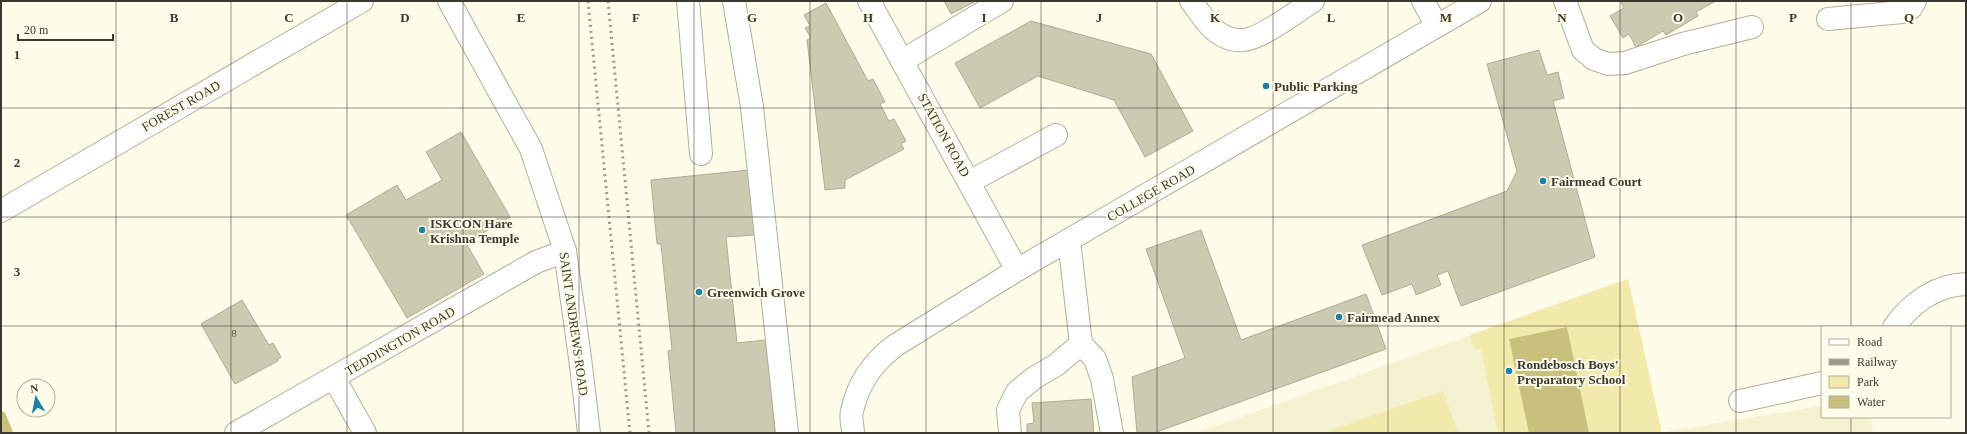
<svg xmlns="http://www.w3.org/2000/svg" width="1967" height="434" viewBox="0 0 1967 434" font-family="'Times New Roman',serif">
  <style>
    .built { fill: #f5f1d1 }
    .green { fill: #f2eaaa }
    .water { fill: #c9c07e }
    .lines { fill: none; stroke-linecap: round; stroke-linejoin: round }
    .stream { stroke: #c9c07e; stroke-width: 10 }
    .building { fill: #cdcab2; stroke: #afac95 }
    .minor-casing { stroke: #b1af97; stroke-width: 24 }
    .minor { stroke: #fff; stroke-width: 22 }
    .rail { stroke: #9d9a8c; stroke-width: 3; stroke-dasharray: 2 4; stroke-linecap: butt }
    .grid { fill: none; stroke: #3a382f; stroke-width: 1; stroke-opacity: 0.55 }
    .poi-dot { fill: #1882ab; stroke: #fffce9; stroke-width: 1.5 }
    .labels { text-anchor: middle; dominant-baseline: central; stroke-width: 4; stroke-linejoin: round; paint-order: stroke }
    .number-label { font-size: 11px; fill: #5f5c50 }
    .poi-label { font-size: 13px; font-weight: bold; fill: #3a382f; stroke: #fffce9; text-anchor: start }
    .street-label { font-size: 13px; fill: #3a382f; stroke: #fffce9 }
    .grid-label { font-size: 13px; text-anchor: middle; font-weight: bold; fill: #3a382f; stroke: #fffce9; stroke-width: 4; stroke-linejoin: round; paint-order: stroke }
  </style>
  <rect width="100%" height="100%" fill="#fffce9"/>
  <!-- built -->
  <path class="built" d="M1628 279 1662 432 1822 406V417H1871L1873 433H1196Z"/>
  <!-- green -->
  <g class="green">
    <path d="M1628 279 1662 433H1498L1481 349 1475 350 1470 335Z"/>
    <path d="M1443 391 1458 433H1323Z"/>
  </g>
  <!-- water -->
  <path class="water" d="M1567 327 1589 433H1529L1509 339Z"/>
  <g class="lines">
    <!-- stream -->
    <path class="stream" d="M1 416 8 433"/>
  </g>
  <!-- building -->
  <g class="building">
    <path d="M944 1H976L951 14Z"/>
    <path d="M1620 1H1716L1696 12 1698 16 1666 35 1663 31 1636 47 1629 34 1623 38 1610 16 1624 8Z"/>
    <path d="M826 3 868 81 873 79 885 102 880 104 889 121 894 119 906 141 901 144 904 149 845 180V188L825 190 807 40 811 38 805 28 810 26 804 15Z"/>
    <path d="M1031 21 1151 54 1193 131 1145 157 1114 100 1038 76 980 108 955 63Z"/>
    <path d="M1539 50 1547 75 1558 72 1564 98 1553 101 1595 257 1461 306 1448 271 1437 275 1441 285 1416 295 1412 284 1382 295 1362 245 1507 191 1517 171 1487 64Z"/>
    <path d="M461 132 510 217 466 243 484 274 407 318 346 215 397 185 406 200 442 180 426 152Z"/>
    <path d="M749 170 755 235 726 237 737 343 766 340 775 433H676L668 351 672 350 661 244H657L651 180Z"/>
    <path d="M1201 230 1241 340 1366 294 1386 349 1154 433H1137L1132 377 1185 358 1146 249Z"/>
    <path d="M242 300 269 345 273 343 281 357 277 360 278 361 235 384 201 324Z"/>
    <path d="M1091 399 1094 433H1027V424L1034 423 1032 403Z"/>
  </g>
  <g class="lines">
    <defs>
      <g id="minor">
        <path d="M449 1 531 149 565 251 580 358 589 433"/>
        <path d="M688 1 701 154"/>
        <path d="M734 1 752 107 787 433"/>
        <path d="M869 1 1017 270"/>
        <path d="M1191 1C1199 11 1206 24 1217 32 1224 37 1234 41 1243 40 1261 39 1296 12 1313 1"/>
        <path d="M1423 1 1437 26"/>
        <path d="M1565 1 1583 50 1594 59 1608 64 1625 63 1683 44 1752 27"/>
        <path d="M1828 19 1902 12 1911 8 1915 1"/>
        <path d="M902 61 1002 1"/>
        <path d="M969 182 1056 135"/>
        <path d="M1 211 362 1"/>
        <path d="M1894 327C1911 303 1936 285 1966 284"/>
        <path d="M1081 344 1095 359 1102 379 1112 433"/>
        <path d="M334 378 365 433"/>
        <path d="M1740 401 1822 383"/>
        <path d="M236 433 536 262 565 251"/>
        <path d="M853 433C853 426 850 418 852 411 858 383 874 361 896 345L1017 270 1480 1"/>
        <path d="M1010 433 1008 410 1017 392 1034 378 1056 365 1081 344 1069 240"/>
      </g>
    </defs>
    <!-- minor casing -->
    <use href="#minor" class="minor-casing"/>
    <!-- minor -->
    <use href="#minor" class="minor"/>
    <!-- rail -->
    <g class="rail">
      <path d="M588 1 630 433"/>
      <path d="M608 1 649 433"/>
    </g>
  </g>
  <!-- grid -->
  <path class="grid" d="M116 1V433M231 1V433M347 1V433M463 1V433M579 1V433M694 1V433M810 1V433M926 1V433M1041 1V433M1157 1V433M1273 1V433M1388 1V433M1504 1V433M1620 1V433M1736 1V433M1851 1V327M1 108H1966M1 217H1966M1 326H1966M1851 417V433"/>
  <!-- markers -->
  <g class="poi-dot">
    <circle cx="1266" cy="86" r="4"/>
    <circle cx="1543" cy="181" r="4"/>
    <circle cx="422" cy="230" r="4"/>
    <circle cx="699" cy="292" r="4"/>
    <circle cx="1339" cy="317" r="4"/>
    <circle cx="1509" cy="371" r="4"/>
  </g>
  <g class="labels">
    <!-- number labels -->
    <g class="number-label">
      <text x="234" y="333">8</text>
    </g>
    <!-- poi labels -->
    <g class="poi-label">
      <text x="1274" y="86">Public Parking</text>
      <text x="1551" y="181">Fairmead Court</text>
      <text x="430" y="223">ISKCON Hare<tspan x="430" dy="15">Krishna Temple</tspan></text>
      <text x="707" y="292">Greenwich Grove</text>
      <text x="1347" y="317">Fairmead Annex</text>
      <text x="1517" y="364">Rondebosch Boys'<tspan x="1517" dy="15">Preparatory School</tspan></text>
    </g>
    <!-- street labels -->
    <g class="street-label">
      <text transform="translate(181 106) rotate(-30)">FOREST ROAD</text>
      <text transform="translate(944 135) rotate(61)">STATION ROAD</text>
      <text transform="translate(1151 193) rotate(-30)">COLLEGE ROAD</text>
      <text transform="translate(574 324) rotate(82)">SAINT ANDREWS ROAD</text>
      <text transform="translate(400 341) rotate(-30)">TEDDINGTON ROAD</text>
    </g>
  </g>
  <g class="grid-label">
    <text x="174" y="22">B</text>
    <text x="289" y="22">C</text>
    <text x="405" y="22">D</text>
    <text x="521" y="22">E</text>
    <text x="636" y="22">F</text>
    <text x="752" y="22">G</text>
    <text x="868" y="22">H</text>
    <text x="984" y="22">I</text>
    <text x="1099" y="22">J</text>
    <text x="1215" y="22">K</text>
    <text x="1331" y="22">L</text>
    <text x="1446" y="22">M</text>
    <text x="1562" y="22">N</text>
    <text x="1678" y="22">O</text>
    <text x="1793" y="22">P</text>
    <text x="1909" y="22">Q</text>
    <text x="17" y="59">1</text>
    <text x="17" y="167">2</text>
    <text x="17" y="276">3</text>
  </g>
  <!-- border -->
  <rect width="1967" height="434" fill="none" stroke="#3a382f" stroke-width="4"/>
  <!-- legend -->
  <rect x="1821" y="326" width="130" height="92" fill="#fffce9" stroke="#b0ae9f"/>
  <rect x="1829" y="339" width="20" height="6" fill="#ffffff" stroke="#b0ae9f"/>
  <text x="1857" y="346" font-size="12" fill="#3a382f">Road</text>
  <rect x="1829" y="359" width="20" height="6" fill="#9d9a8c" stroke="#b0ae9f"/>
  <text x="1857" y="366" font-size="12" fill="#3a382f">Railway</text>
  <rect x="1829" y="376" width="20" height="12" fill="#f2eaaa" stroke="#b0ae9f"/>
  <text x="1857" y="386" font-size="12" fill="#3a382f">Park</text>
  <rect x="1829" y="396" width="20" height="12" fill="#c9c07e" stroke="#b0ae9f"/>
  <text x="1857" y="406" font-size="12" fill="#3a382f">Water</text>
  <!-- north arrow -->
  <g transform="translate(36 398) rotate(350)"><circle r="19" fill="#fffce9" stroke="#b0ae9f"/>
  <path d="M0-3L7 15L0 10L-7 15Z" fill="#1882ab"/>
  <text y="-6" font-size="11" font-weight="bold" text-anchor="middle" fill="#3a382f">N</text>
  </g>
  <!-- scale -->
  <path d="M18 34v6h95v-6" fill="none" stroke="#3a382f" stroke-width="2"/>
  <text x="24" y="34" font-size="12" fill="#3a382f" stroke="#fffce9" stroke-width="3" paint-order="stroke">20 m</text>
</svg>
